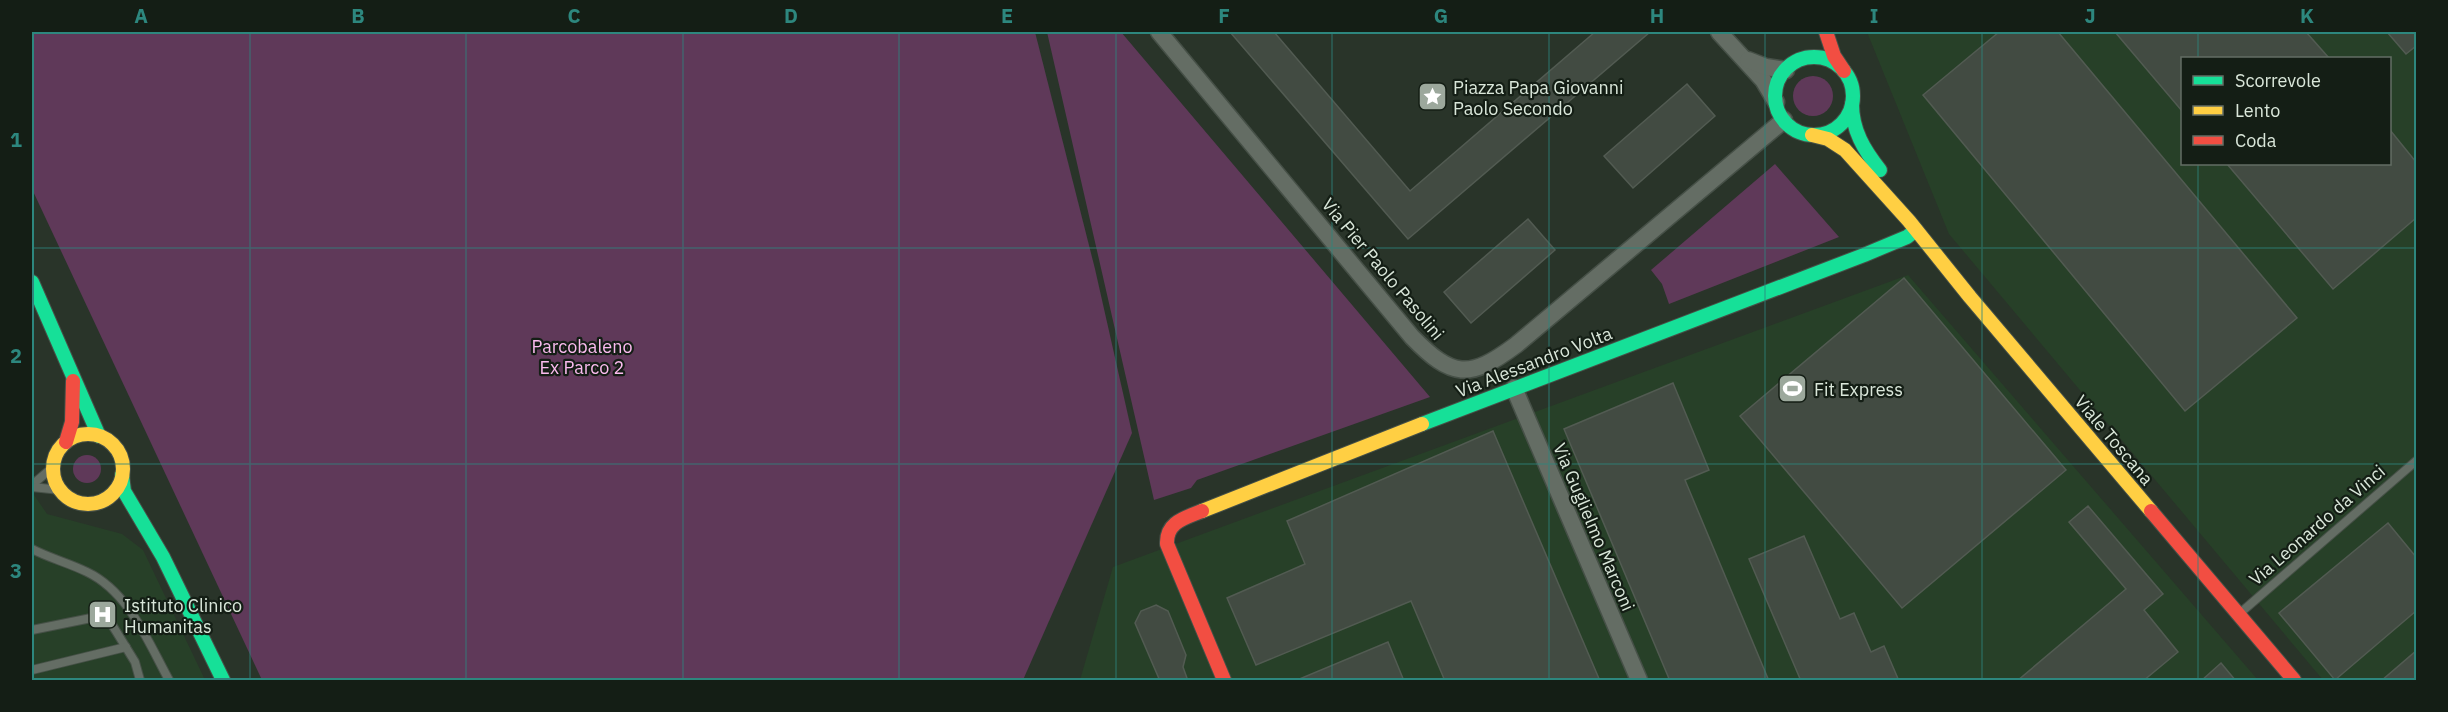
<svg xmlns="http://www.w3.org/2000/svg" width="2448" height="712" viewBox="0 0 2448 712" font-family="'IBM Plex Sans',sans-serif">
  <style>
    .built { fill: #274028; fill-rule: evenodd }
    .green { fill: #5f3959 }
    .building { fill: #424b42; stroke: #525b52; stroke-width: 1.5 }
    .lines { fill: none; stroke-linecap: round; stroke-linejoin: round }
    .lane-casing { stroke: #465047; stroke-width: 10 }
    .street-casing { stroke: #465047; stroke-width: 19 }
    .fast-casing { stroke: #465047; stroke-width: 16 }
    .slow-casing { stroke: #465047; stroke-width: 16 }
    .jam-casing { stroke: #465047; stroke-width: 16 }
    .lane { stroke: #646d64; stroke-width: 8 }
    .street { stroke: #646d64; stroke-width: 16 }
    .fast { stroke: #16e098; stroke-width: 14 }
    .slow { stroke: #ffcf43; stroke-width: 14 }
    .jam { stroke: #f24e42; stroke-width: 14 }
    .grid { fill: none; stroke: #2d877e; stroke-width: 1.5; stroke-opacity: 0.55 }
    .labels { text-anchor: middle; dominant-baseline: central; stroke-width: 4.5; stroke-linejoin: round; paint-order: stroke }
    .poi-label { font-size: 18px; fill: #dae7da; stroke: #141e15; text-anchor: start }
    .street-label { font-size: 18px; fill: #dae7da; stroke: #141e15 }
    .park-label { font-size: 18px; fill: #fbbbef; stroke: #141e15 }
    .neatline { fill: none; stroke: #2d877e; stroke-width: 2 }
    .grid-label { font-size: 20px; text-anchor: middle; font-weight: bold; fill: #2d877e }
  </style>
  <rect width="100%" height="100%" fill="#293429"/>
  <!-- built -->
  <g class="built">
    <path d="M1867 32H2416V680H2323L1949 234ZM2182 58H2390V164H2182Z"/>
    <path d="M1908 275 2258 680H1080L1113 567Z"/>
    <path d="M32 492 47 514 122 534 143 550 205 680H32Z"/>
  </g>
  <!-- green -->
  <g class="green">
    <path d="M32 32H1035L1095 269 1132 433 1023 680H262L32 189Z"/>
    <path d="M1047 32H1121L1430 397 1197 480 1191 488 1154 500Z"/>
    <circle cx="1813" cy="96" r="20"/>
    <path d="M1775 164 1839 237 1669 304 1662 284 1651 270Z"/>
    <circle cx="87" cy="469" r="14"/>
  </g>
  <!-- building -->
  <g class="building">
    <path d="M1230 32H1274L1410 191 1595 32H1650L1408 239Z"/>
    <path d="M1999 32H2058L2297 318 2185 411 1923 95Z"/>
    <path d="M2115 32H2306L2329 58H2182V111Z"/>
    <path d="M2387 32H2416V46L2406 54Z"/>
    <path d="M1687 84 1715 116 1633 188 1604 156Z"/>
    <path d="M2390 130 2416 162V218L2333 289 2227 164H2390Z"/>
    <path d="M1528 219 1555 250 1471 323 1444 292Z"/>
    <path d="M1904 278 2066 470 1902 608 1740 416Z"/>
    <path d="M1673 383 1709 470 1685 480 1769 681H1670L1564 429Z"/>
    <path d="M1493 431 1600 681H1445L1411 601 1256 665 1227 598 1305 564 1287 521Z"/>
    <path d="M2088 506 2163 594 2144 610 2178 652 2143 681H2017L2126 589 2069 522Z"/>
    <path d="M2388 523 2416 557V611L2335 680 2279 613Z"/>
    <path d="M1804 536 1840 619 1854 613 1871 652 1884 646 1899 681H1801L1749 559Z"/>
    <path d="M1156 605 1168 611 1186 655 1183 667 1188 681H1160L1135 623 1141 611Z"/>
    <path d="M1388 642 1404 681H1297V680Z"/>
    <path d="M2416 651V681H2381Z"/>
    <path d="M2221 663 2236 681H2201Z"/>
  </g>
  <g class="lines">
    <defs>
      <g id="lane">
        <path d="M32 485 53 467"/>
        <path d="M32 487 60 490"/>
        <path d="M32 549C49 558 69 563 87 572 129 592 148 642 169 680"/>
        <path d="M2239 614 2416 461"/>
        <path d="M32 630 106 615 135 662 140 680"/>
        <path d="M32 670 126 647"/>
      </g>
      <g id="street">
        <path d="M1159 32 1412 337C1452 378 1469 380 1516 345L1784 120"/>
        <path d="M1719 32 1763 80 1776 102"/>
        <path d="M1748 60 1766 67 1786 70"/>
        <path d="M1514 388 1639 680"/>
      </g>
      <g id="fast">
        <circle cx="1814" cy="96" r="39"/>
        <path d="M1852 104C1852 130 1864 150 1880 170"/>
        <path d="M32 282 99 436"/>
        <path d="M1422 424 1864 255 1907 237 1916 230"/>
        <path d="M122 475 124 491 163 557 223 680"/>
      </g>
      <g id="slow">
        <path d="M1812 135 1828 139 1845 150 1909 221 1970 297 2151 511"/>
        <circle cx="88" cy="469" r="35"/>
        <path d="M1202 511 1422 424"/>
      </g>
      <g id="jam">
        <path d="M1826 32 1834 56 1844 71"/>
        <path d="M66 442 72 422 73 381"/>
        <path d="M1202 511C1185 518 1166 522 1167 544L1224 680"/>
        <path d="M2151 511 2294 680"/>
      </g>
    </defs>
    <!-- lane casing -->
    <use href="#lane" class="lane-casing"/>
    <!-- street casing -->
    <use href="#street" class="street-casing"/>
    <!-- fast casing -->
    <use href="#fast" class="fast-casing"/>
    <!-- slow casing -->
    <use href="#slow" class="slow-casing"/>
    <!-- jam casing -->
    <use href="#jam" class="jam-casing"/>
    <!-- lane -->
    <use href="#lane" class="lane"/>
    <!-- street -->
    <use href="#street" class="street"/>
    <!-- fast -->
    <use href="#fast" class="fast"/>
    <!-- slow -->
    <use href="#slow" class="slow"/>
    <!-- jam -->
    <use href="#jam" class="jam"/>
  </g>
  <!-- grid -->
  <path class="grid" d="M250 32V680M466 32V680M683 32V680M899 32V680M1116 32V680M1332 32V680M1549 32V680M1765 32V680M1982 32V680M2198 32V58M2198 164V680M32 248H2416M32 464H2416"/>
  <!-- icons -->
  <defs>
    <symbol id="sight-square" viewBox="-11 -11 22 22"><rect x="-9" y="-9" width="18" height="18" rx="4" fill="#9ca89c" stroke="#141e15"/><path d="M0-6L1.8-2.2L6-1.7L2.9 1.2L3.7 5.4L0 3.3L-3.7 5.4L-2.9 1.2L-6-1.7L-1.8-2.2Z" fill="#fff"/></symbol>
    <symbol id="stadium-square" viewBox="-11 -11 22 22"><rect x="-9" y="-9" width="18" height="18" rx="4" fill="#9ca89c" stroke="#141e15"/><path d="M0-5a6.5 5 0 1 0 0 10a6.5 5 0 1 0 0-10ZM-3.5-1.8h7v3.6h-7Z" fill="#fff"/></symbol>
    <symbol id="hospital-square" viewBox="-11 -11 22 22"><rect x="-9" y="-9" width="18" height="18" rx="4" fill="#9ca89c" stroke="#141e15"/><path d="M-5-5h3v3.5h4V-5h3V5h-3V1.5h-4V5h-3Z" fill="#fff"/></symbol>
  </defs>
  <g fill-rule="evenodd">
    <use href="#sight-square" x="1416" y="80" width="33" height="33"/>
    <use href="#stadium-square" x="1776" y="372" width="33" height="33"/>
    <use href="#hospital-square" x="86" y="598" width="33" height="33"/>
  </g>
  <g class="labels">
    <!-- poi labels -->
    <g class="poi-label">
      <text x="1453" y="87">Piazza Papa Giovanni<tspan x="1453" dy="21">Paolo Secondo</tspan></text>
      <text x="1814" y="389">Fit Express</text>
      <text x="124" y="605">Istituto Clinico<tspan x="124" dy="21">Humanitas</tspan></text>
    </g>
    <!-- street labels -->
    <g class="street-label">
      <text transform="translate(1383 269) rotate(50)">Via Pier Paolo Pasolini</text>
      <text transform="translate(1534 362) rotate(-21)">Via Alessandro Volta</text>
      <text transform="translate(2114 440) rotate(50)">Viale Toscana</text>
      <text transform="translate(2317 525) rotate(-41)">Via Leonardo da Vinci</text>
      <text transform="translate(1594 527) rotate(67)">Via Guglielmo Marconi</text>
    </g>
    <!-- park labels -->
    <g class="park-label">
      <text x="582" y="346">Parcobaleno<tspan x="582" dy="21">Ex Parco 2</tspan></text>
    </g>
  </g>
  <!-- border -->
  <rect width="2448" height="712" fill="none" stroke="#141e15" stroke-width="66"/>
  <!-- legend -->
  <rect x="2181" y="57" width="210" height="108" fill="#141e15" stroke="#636e64" stroke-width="1.5"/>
  <rect x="2193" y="76" width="30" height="9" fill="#16e098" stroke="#636e64" stroke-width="1.5"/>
  <text x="2235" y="87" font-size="18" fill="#dae7da">Scorrevole</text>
  <rect x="2193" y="106" width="30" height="9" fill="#ffcf43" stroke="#636e64" stroke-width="1.5"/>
  <text x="2235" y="117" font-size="18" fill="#dae7da">Lento</text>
  <rect x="2193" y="136" width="30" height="9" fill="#f24e42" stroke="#636e64" stroke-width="1.5"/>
  <text x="2235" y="147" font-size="18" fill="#dae7da">Coda</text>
  <rect x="33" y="33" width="2382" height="646" class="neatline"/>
  <g class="grid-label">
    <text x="141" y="23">A</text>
    <text x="358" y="23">B</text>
    <text x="574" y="23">C</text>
    <text x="791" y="23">D</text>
    <text x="1007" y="23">E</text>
    <text x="1224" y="23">F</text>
    <text x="1441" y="23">G</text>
    <text x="1657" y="23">H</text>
    <text x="1874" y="23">I</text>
    <text x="2090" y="23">J</text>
    <text x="2307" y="23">K</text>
    <text x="16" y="147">1</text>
    <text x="16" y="363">2</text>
    <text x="16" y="578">3</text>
  </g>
</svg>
